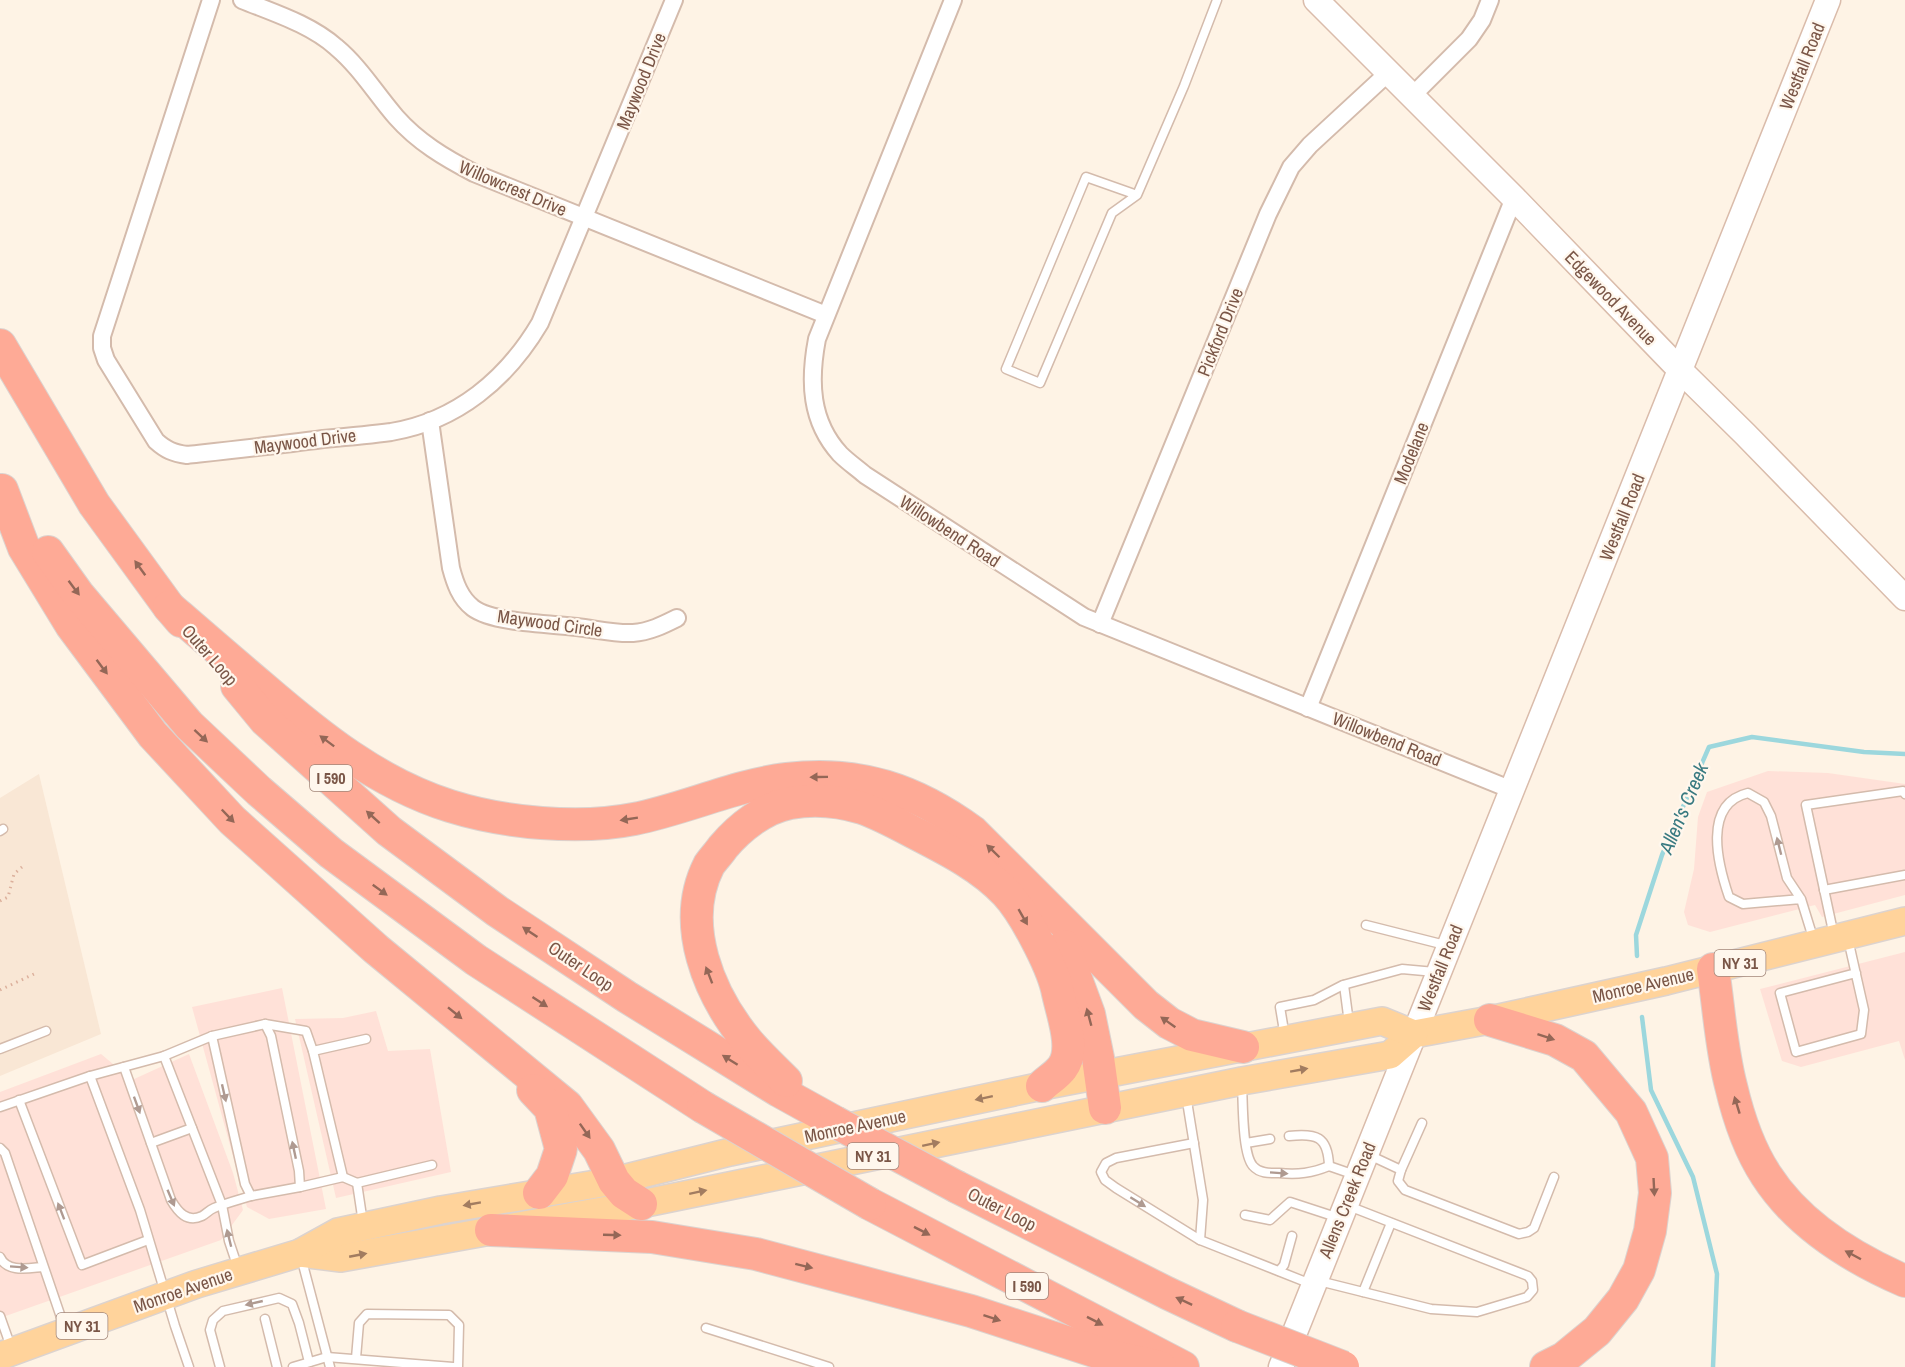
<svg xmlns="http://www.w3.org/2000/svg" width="1905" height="1367" viewBox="0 0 1905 1367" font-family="'Archivo Narrow',sans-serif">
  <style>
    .residential { fill: #f9e7d5 }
    .commercial { fill: #ffe1d8 }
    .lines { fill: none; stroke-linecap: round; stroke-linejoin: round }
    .stream { stroke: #9cd7dd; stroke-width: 4.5 }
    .lane-casing { stroke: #d4bbac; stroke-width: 11 }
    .street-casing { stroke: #d4bbac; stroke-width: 20 }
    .secondary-casing { stroke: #dabcab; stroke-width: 27 }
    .primary-casing { stroke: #dcd3cf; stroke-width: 30 }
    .highway-casing { stroke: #dcd3cf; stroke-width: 34 }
    .path { stroke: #dcb09c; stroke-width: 3; stroke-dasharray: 1.5 4.5; stroke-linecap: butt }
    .lane { stroke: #fff; stroke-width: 8 }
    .street { stroke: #fff; stroke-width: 16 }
    .secondary { stroke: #fff; stroke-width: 24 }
    .primary { stroke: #ffd39b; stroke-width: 27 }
    .highway { stroke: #feaa96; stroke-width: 32 }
    .highway-bridge-casing { stroke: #dcd3cf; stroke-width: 34; stroke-linecap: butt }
    .highway-bridge { stroke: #feaa96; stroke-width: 32 }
    .oneway { fill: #946757 }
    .oneway2 { fill: #af9a91 }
    .oneway3 { fill: #a27c60 }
    .labels { text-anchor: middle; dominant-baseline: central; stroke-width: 4.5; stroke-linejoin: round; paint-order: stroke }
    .shield { fill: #fff7ed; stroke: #a28679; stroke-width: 1.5 }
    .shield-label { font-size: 16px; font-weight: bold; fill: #7a5647 }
    .street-label { font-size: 18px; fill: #7a5647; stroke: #fff7ed }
    .water-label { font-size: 20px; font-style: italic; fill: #397a81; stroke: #fff7ed }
  </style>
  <rect width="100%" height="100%" fill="#fef3e5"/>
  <!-- residential -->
  <path class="residential" d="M39 774 101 1034 0 1076V798Z"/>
  <!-- commercial -->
  <g class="commercial">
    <path d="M1768 771 1828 773 1905 784V895L1822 917 1815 905 1710 932 1688 925 1684 912 1694 869 1698 817 1707 792Z"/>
    <path d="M1905 952V1060L1899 1041 1801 1067 1782 1061 1760 989Z"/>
    <path d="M282 988 326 1209 269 1219 247 1207 192 1007Z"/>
    <path d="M376 1011 388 1051 430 1049 451 1172 336 1198 295 1019 343 1018Z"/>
    <path d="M101 1054 132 1080 189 1054 233 1173 243 1210 221 1240 0 1318V1092Z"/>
  </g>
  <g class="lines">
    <!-- stream -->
    <g class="stream">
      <path d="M1637 956 1636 935 1662 855 1709 747 1752 737 1864 752 1905 754"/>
      <path d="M1642 1017 1651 1090 1693 1177 1717 1274 1713 1367"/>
    </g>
    <defs>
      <g id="lane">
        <path d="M1137 195 1086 177 1006 369 1040 383 1112 213 1137 195 1184 86 1217 0"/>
        <path d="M0 831 3 829"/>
        <path d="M1824 890 1905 875"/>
        <path d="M1801 899 1743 904 1729 897C1718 865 1702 804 1748 793L1764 802 1771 816 1787 878 1801 899 1814 941"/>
        <path d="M1366 925 1449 946"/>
        <path d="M1834 936 1806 805 1903 791 1905 794"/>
        <path d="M1848 939 1864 1010 1861 1034 1796 1052 1780 993 1856 973"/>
        <path d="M1344 985 1349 1023"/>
        <path d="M212 1036 245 1184 251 1196 300 1187 299 1171 271 1036 265 1024"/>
        <path d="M1285 1037 1280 1007 1314 1000 1343 985 1402 969 1435 972"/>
        <path d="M0 1049 46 1031"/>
        <path d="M164 1056 222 1205 229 1241 238 1268"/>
        <path d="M124 1067 171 1200C178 1212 187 1223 202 1216 206 1214 209 1210 214 1208 226 1203 238 1200 251 1196"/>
        <path d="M90 1076 164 1056 212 1036 265 1024 306 1031 313 1051"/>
        <path d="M1242 1084C1243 1102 1242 1154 1253 1166 1260 1174 1271 1173 1279 1173 1298 1175 1312 1173 1329 1166L1355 1175"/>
        <path d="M1186 1095 1203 1200 1200 1240 1311 1284"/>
        <path d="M19 1100 82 1265 148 1240"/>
        <path d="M0 1107 90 1076 140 1210 175 1326 189 1367"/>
        <path d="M1289 1136C1316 1133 1328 1136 1329 1166"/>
        <path d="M151 1143 192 1128"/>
        <path d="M1194 1143 1116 1158 1106 1163 1101 1172 1105 1180 1116 1188 1200 1240"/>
        <path d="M1246 1143 1270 1139"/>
        <path d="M0 1148 5 1153 65 1329"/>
        <path d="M1369 1155 1401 1170 1398 1181 1405 1190 1519 1234 1528 1232 1534 1228 1554 1177"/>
        <path d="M1401 1170 1422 1123"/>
        <path d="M357 1183 343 1177 313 1051 366 1039"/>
        <path d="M300 1187 343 1177"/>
        <path d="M1245 1215 1270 1220 1290 1202 1339 1218"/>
        <path d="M363 1223 357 1183 432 1165"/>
        <path d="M0 1257C7 1273 29 1268 43 1267"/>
        <path d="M301 1257 330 1367"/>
        <path d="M1279 1271 1284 1265 1292 1236"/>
        <path d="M1319 1281 1431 1309 1477 1312 1527 1297 1533 1290 1532 1281 1528 1276 1346 1205"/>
        <path d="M1363 1292 1391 1223"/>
        <path d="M0 1316 12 1350"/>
        <path d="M265 1319 277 1367"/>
        <path d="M706 1328 829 1367"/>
        <path d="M356 1358 359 1323 367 1314 449 1315 459 1325 458 1367"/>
        <path d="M220 1367 210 1330 213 1320 223 1311 279 1298 292 1304 299 1323 309 1362"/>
        <path d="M293 1367 327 1357 453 1367"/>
      </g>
      <g id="street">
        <path d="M211 0 102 336V348L106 360 156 441C166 450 173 453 187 455 232 450 278 445 323 439 346 437 369 435 391 432 457 421 507 379 540 323L674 0"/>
        <path d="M242 0C274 13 310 24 336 47 360 67 376 94 396 117 418 142 445 158 474 173L826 315"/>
        <path d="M953 0 817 339C809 381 810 421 840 454 848 462 857 468 865 475L1084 617 1512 790"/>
        <path d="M1412 96 1469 39 1482 20 1490 0"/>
        <path d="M430 421 451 568C455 583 460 598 473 608 493 623 551 624 577 627 595 629 615 634 633 633 649 632 663 625 677 618"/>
        <path d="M1100 624 1268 214 1291 167 1310 145 1388 73"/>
        <path d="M1308 708 1514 198"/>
      </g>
      <g id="secondary">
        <path d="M1316 0 1514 198 1681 371 1745 434 1905 598"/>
        <path d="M1281 1367 1828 0"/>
      </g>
      <g id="primary">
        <path d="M300 1253 341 1258 641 1204 1242 1081 1390 1055 1414 1034 1490 1020 1666 981 1905 921"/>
        <path d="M0 1356 197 1284 300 1253 338 1232 441 1210 614 1181 730 1152 1042 1086 1382 1021 1414 1034"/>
      </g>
      <g id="highway">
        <path d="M0 345 94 504 169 607 181 621"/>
        <path d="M2 490 24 548 71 625 153 735 232 820 376 949 567 1106 599 1150 614 1181 624 1193 641 1204"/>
        <path d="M48 552 78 594 189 725 259 791 331 853 476 960 703 1107"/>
        <path d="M169 607C199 633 230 660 261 686 319 736 377 783 450 806 504 823 579 830 634 819 685 809 735 785 787 779 858 770 916 790 973 832L1146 1005 1169 1023 1192 1035 1243 1047"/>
        <path d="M237 686 265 720 389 831 497 911 627 997 779 1091 835 1122"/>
        <path d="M1064 946 1089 1014 1098 1058 1105 1108"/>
        <path d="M1713 969C1719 1008 1721 1048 1731 1086 1738 1116 1749 1149 1766 1175 1798 1225 1852 1258 1905 1281"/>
        <path d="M1490 1020 1555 1040 1584 1056 1631 1112 1652 1158 1655 1193 1650 1231 1639 1270 1623 1299 1597 1331 1564 1358 1546 1367"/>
        <path d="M786 1081C773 1068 760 1056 748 1042 709 995 679 924 709 865 713 859 719 853 723 847 740 827 764 808 790 803 813 799 839 801 862 808 879 814 896 823 911 831 944 848 981 866 1006 893 1024 912 1051 964 1057 989 1061 1011 1077 1049 1062 1068 1057 1075 1048 1080 1042 1086"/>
        <path d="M533 1090 550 1108 561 1149 552 1176 539 1193"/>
        <path d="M957 1187 1167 1293 1237 1326"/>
        <path d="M870 1204 1183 1367"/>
        <path d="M491 1230 652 1237 756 1254 971 1311 1103 1354 1160 1367"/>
      </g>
    </defs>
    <!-- lane casing -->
    <use href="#lane" class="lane-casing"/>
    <!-- street casing -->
    <use href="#street" class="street-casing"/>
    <!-- secondary casing -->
    <use href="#secondary" class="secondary-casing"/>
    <!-- primary casing -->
    <use href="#primary" class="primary-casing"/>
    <!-- highway casing -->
    <use href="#highway" class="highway-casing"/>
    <!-- path -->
    <g class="path">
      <path d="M0 901 8 897 14 874 22 867"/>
      <path d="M0 990 34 974"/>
    </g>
    <!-- lane -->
    <use href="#lane" class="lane"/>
    <!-- street -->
    <use href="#street" class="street"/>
    <!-- secondary -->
    <use href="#secondary" class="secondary"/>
    <!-- primary -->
    <use href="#primary" class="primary"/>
    <!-- highway -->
    <use href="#highway" class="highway"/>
    <defs>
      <g id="highway-bridge">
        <path d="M703 1107 870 1204"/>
        <path d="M835 1122 957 1187"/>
        <path d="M1237 1326 1343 1367"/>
      </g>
    </defs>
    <!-- highway-bridge casing -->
    <use href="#highway-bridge" class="highway-bridge-casing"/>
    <!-- highway-bridge -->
    <use href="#highway-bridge" class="highway-bridge"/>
  </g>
  <!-- one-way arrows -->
  <defs><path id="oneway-solid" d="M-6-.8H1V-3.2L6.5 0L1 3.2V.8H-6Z" transform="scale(1.5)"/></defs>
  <g class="oneway">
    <use href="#oneway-solid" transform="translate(140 568) rotate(-126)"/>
    <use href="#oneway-solid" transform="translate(74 588) rotate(53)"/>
    <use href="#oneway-solid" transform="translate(102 667) rotate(53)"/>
    <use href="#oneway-solid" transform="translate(201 736) rotate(43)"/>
    <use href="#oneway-solid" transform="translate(327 741) rotate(-143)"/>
    <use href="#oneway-solid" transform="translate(819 777) rotate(179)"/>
    <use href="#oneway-solid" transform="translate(228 816) rotate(46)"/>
    <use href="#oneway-solid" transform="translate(373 817) rotate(-138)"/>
    <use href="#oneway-solid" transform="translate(629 819) rotate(171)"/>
    <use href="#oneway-solid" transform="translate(993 851) rotate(-136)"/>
    <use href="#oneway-solid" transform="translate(380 890) rotate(36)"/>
    <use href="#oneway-solid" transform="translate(1023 917) rotate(60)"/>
    <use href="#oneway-solid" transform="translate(530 932) rotate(-146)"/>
    <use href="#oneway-solid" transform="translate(709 975) rotate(-111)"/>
    <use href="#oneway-solid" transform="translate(540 1002) rotate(33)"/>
    <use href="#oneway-solid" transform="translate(455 1013) rotate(39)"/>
    <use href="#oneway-solid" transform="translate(1089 1017) rotate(-105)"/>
    <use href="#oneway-solid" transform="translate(1168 1022) rotate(-145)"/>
    <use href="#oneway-solid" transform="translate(1546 1037) rotate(18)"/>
    <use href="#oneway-solid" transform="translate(730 1060) rotate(-148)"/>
    <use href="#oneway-solid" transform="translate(1737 1105) rotate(-107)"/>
    <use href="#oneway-solid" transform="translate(585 1131) rotate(55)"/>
    <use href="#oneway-solid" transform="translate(1654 1187) rotate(87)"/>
    <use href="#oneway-solid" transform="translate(922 1231) rotate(27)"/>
    <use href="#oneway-solid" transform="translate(612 1235) rotate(2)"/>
    <use href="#oneway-solid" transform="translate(1853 1255) rotate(-152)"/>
    <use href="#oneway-solid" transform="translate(804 1266) rotate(14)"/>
    <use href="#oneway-solid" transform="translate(1184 1301) rotate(-155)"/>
    <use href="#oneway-solid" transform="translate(992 1318) rotate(18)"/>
    <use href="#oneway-solid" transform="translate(1095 1321) rotate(27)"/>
  </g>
  <g class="oneway2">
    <use href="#oneway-solid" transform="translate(1779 846) rotate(-104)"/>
    <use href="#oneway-solid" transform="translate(224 1093) rotate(77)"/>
    <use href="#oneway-solid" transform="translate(137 1105) rotate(70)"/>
    <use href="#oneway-solid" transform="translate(294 1150) rotate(-102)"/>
    <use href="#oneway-solid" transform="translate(1279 1173) rotate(4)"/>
    <use href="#oneway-solid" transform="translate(171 1198) rotate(67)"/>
    <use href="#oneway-solid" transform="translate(1138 1202) rotate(32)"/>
    <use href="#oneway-solid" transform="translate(61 1211) rotate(-111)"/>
    <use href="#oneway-solid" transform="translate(229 1238) rotate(-104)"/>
    <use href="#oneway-solid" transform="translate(19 1267) rotate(4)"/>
    <use href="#oneway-solid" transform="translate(254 1303) rotate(167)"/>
  </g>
  <g class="oneway3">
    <use href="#oneway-solid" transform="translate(1299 1070) rotate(-10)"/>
    <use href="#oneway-solid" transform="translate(984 1098) rotate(168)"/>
    <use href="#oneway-solid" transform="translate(931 1144) rotate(-12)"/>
    <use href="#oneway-solid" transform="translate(698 1192) rotate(-12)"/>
    <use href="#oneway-solid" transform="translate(472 1204) rotate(170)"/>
    <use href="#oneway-solid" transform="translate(358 1255) rotate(-11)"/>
  </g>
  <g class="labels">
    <!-- shield labels -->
    <g class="shield">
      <rect x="310" y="765" width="42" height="26" rx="4.5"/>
      <rect x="1714.5" y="950" width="51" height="26" rx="4.5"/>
      <rect x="847.5" y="1143" width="51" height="26" rx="4.5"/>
      <rect x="1006" y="1273" width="42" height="26" rx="4.5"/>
      <rect x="56.5" y="1313" width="51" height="26" rx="4.5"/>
    </g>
    <g class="shield-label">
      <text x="331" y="778">I 590</text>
      <text x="1740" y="963">NY 31</text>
      <text x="873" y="1156">NY 31</text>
      <text x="1027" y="1286">I 590</text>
      <text x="82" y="1326">NY 31</text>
    </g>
    <!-- street labels -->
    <g class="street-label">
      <text transform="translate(1802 66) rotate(-68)">Westfall Road</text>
      <text transform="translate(641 81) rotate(-68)">Maywood Drive</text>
      <text transform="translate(513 188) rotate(23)">Willowcrest Drive</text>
      <text transform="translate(1611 298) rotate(46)">Edgewood Avenue</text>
      <text transform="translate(1220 332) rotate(-68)">Pickford Drive</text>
      <text transform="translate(305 441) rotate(-7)">Maywood Drive</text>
      <text transform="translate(1411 453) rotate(-68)">Modelane</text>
      <text transform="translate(1622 517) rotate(-68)">Westfall Road</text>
      <text transform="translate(950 531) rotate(33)">Willowbend Road</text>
      <text transform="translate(550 623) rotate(8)">Maywood Circle</text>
      <text transform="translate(210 655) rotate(49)">Outer Loop</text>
      <text transform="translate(1387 739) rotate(22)">Willowbend Road</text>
      <text transform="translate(581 966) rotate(34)">Outer Loop</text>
      <text transform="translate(1440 968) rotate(-68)">Westfall Road</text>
      <text transform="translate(1643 985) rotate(-13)">Monroe Avenue</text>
      <text transform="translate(855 1126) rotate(-12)">Monroe Avenue</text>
      <text transform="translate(1347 1200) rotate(-68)">Allens Creek Road</text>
      <text transform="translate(1002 1209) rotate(27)">Outer Loop</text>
      <text transform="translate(183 1290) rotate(-19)">Monroe Avenue</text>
    </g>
    <!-- water labels -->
    <g class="water-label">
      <text transform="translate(1683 808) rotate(-67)">Allen's Creek</text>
    </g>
  </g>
</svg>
